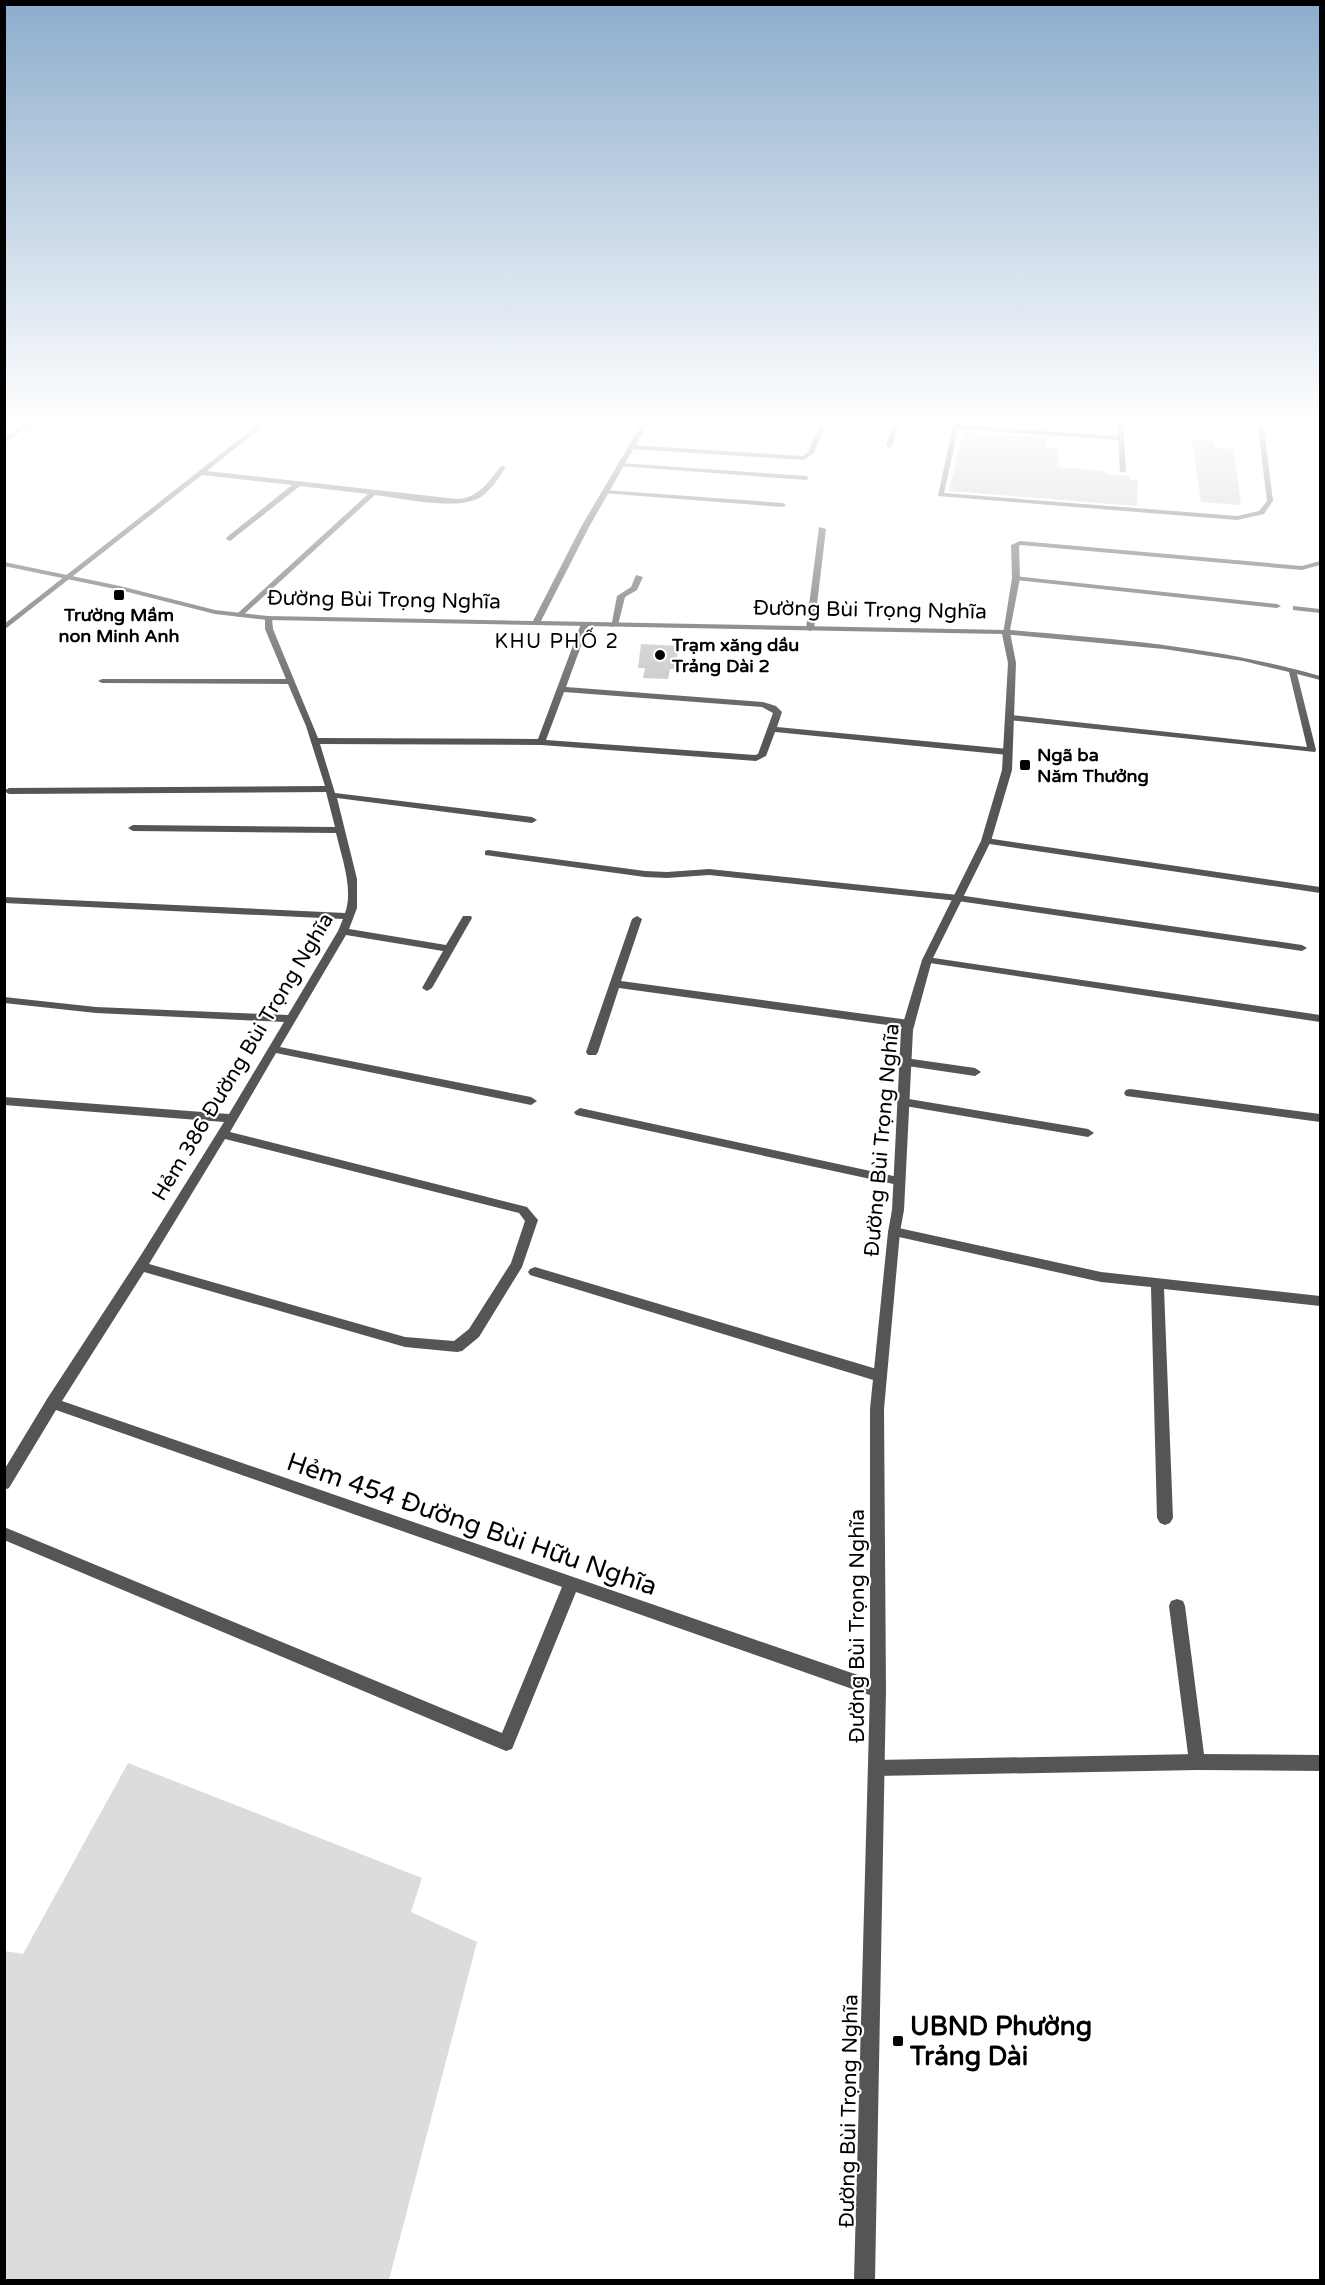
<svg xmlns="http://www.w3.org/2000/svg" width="1325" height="2285" viewBox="0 0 1325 2285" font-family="'Varela Round',sans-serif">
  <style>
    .green { fill: #dcdcdc }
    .building { fill: #c4c4c4 }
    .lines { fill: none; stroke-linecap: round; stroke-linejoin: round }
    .service { fill: #555; fill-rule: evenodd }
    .minor { fill: #555; fill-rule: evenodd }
    .tertiary { fill: #555; fill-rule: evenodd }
    .poi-dot { fill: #000; stroke: #fff; stroke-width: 2 }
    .labels { text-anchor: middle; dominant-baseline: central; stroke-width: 4.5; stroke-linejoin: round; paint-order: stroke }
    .far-poi-label { font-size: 18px; font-weight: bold; fill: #000; stroke: #fff; text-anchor: start }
    .far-quarter-label { font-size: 20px; letter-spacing: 1.5px; fill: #000; stroke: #fff }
    .street-label { font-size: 21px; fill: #000; stroke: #fff }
    .near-street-label { font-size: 26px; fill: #000; stroke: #fff }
    .near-poi-label { font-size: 26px; font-weight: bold; fill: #000; stroke: #fff; text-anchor: start }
  </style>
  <rect width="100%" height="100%" fill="#fff"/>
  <!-- green -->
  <path class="green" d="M128 1763 422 1878 411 1912 477 1942 389 2280H5V1951L23 1954Z"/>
  <!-- building -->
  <g class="building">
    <path d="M963 432 1048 438 1046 447 1059 449 1057 467 1106 471V474L1130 476V480H1138L1137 506 949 491Z"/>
    <path d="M1192 439 1214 441 1215 448 1234 449 1241 505 1201 502Z"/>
    <path d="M641 644 679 646 674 669H670L668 679 643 678 645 668H638Z"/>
  </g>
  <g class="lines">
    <!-- service -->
    <g class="service">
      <path d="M954 420H960L959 425 1118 436 1117 420H1123L1126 471 1123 473 1120 471 1118 440 958 429 944 493 1237 516 1259 511 1267 501 1257 420H1263L1273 501 1264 514 1237 520 938 496Z"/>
      <path d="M1013 576 1277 604 1281 606 1277 608 1016 580 1012 578Z"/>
      <path d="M1293 606 1320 609V613L1293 610Z"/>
      <path d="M903 1098 1088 1129 1094 1133 1088 1137 899 1105 897 1102Z"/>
      <path d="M1177 1599 1183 1601 1185 1606 1205 1762 1203 1768 1197 1770 1191 1768 1189 1762 1169 1606 1171 1601Z"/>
    </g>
    <!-- minor -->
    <g class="minor">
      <path d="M30 420H38L4 443V438Z"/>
      <path d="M264 420H271L207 471 457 499C479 498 488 482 501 466L506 467C499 477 492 489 482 496 462 512 400 498 375 495L241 617H238V613L368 494 300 486 230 541 226 539 227 537 292 485 202 475 4 630V624Z"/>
      <path d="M822 420H828L814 453 804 460 631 449 628 447 631 445 803 456 808 452Z"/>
      <path d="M894 420H900L892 446 889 448 886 446Z"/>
      <path d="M620 463 806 476 809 478 806 480 618 466V464Z"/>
      <path d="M604 490 783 503 786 505 783 507 602 493V491Z"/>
      <path d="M819 527 826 529 814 629 810 631 806 629Z"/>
      <path d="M1020 541 1302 566 1320 561V565L1302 570 1021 545 1019 546 1020 578 1010 630C1117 639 1218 647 1320 676V680L1297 674 1316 750 1315 752 1008 720 1007 718 1011 715 1307 747 1289 672 1243 661 1164 649 1003 634 1012 578 1011 545Z"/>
      <path d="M636 575 643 577 637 590 625 597 618 625 611 627 617 596 631 587Z"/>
      <path d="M265 616 272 618 273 629 318 738 538 739 581 624 585 622 589 624 566 687 763 702 776 706 782 712 777 727 1008 749 1012 752 1008 755 775 732 766 756 756 761 541 745 320 744 335 793 532 817 537 820 532 823 337 798 357 879V908L349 929 446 945 463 916H471L472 918 432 988 427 991 422 988 443 951 346 935 280 1047 531 1097 537 1101 531 1105 276 1053 230 1132 527 1207 538 1220 522 1267 479 1337 462 1351 457 1352 405 1347 144 1272 62 1401 878 1682 884 1685 886 1690 884 1695 878 1698 576 1592 512 1749 506 1751 4 1540V1527L502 1733 562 1587 56 1410 9 1488 4 1490V1470L47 1399 141 1255 224 1122 4 1105V1097L229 1114 284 1022 96 1013 4 1003V997L96 1007 288 1015 338 931 343 919 4 903V897L345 913C354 890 341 855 336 833L133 831 128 828 133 825 335 827 326 792 9 794 4 791 9 788 325 786 306 726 288 684 102 683 98 681 102 679H286L265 629ZM564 692 762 707 773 713 758 754 755 755 546 740ZM225 1139 519 1213 525 1221 511 1263 469 1329 454 1341 405 1337 149 1264Z"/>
      <path d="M986 838 1320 887V893L983 843V839Z"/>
      <path d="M488 850 645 871 667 872 709 869 958 895 1302 945 1307 948 1302 951 958 901 709 875 667 878 645 877 485 855V851Z"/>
      <path d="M637 916 642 919 621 981 909 1020 915 1024 909 1028 619 988 598 1052 596 1055H588L586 1052 632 919Z"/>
      <path d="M927 957 1320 1015V1022L923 962 922 960Z"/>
      <path d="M905 1058 975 1068 981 1072 975 1076 901 1065 899 1062Z"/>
      <path d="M1130 1089 1320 1114V1122L1126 1096 1124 1093 1126 1090Z"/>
      <path d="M580 1108 898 1177 904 1181 898 1185 576 1115 574 1112Z"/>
      <path d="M894 1227 1101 1272 1320 1296V1306L1164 1289 1173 1518 1170 1523 1165 1525 1160 1523 1157 1518 1151 1287 1101 1282 890 1235 888 1232 890 1229Z"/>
      <path d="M535 1267 880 1370 885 1372 887 1376 885 1380 880 1382 530 1275 528 1272 530 1269Z"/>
      <path d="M1197 1754 1320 1755V1771L1197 1770 876 1776 870 1774 868 1768 870 1762 876 1760Z"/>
    </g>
    <!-- tertiary -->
    <g class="tertiary">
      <path d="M644 420H650L589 527 541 621 1006 630 1010 632 1016 663 1012 770 991 841 932 960 913 1030 904 1210 900 1232 884 1409 886 1690 875 2280H854L870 1690V1409L888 1232 892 1210 901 1030 922 960 981 841 1002 770 1008 663 1002 634 268 620 215 614 120 590 4 566V562L120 586 215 610 268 616 533 621 581 527Z"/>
      <path d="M1316 420H1320V427L1318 426Z"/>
    </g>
  </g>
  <!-- sky -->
  <linearGradient id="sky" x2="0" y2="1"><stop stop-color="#8cadcc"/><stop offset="0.57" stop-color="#fff"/><stop offset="1" stop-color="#fff" stop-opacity="0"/></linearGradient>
  <rect width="1325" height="740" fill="url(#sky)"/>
  <!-- markers -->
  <g class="poi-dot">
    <rect x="113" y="589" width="12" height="12" rx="3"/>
    <circle cx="660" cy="655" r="6"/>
    <rect x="1019" y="759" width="12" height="12" rx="3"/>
    <rect x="892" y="2035" width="12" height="12" rx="3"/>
  </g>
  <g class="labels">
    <!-- far-poi labels -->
    <g class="far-poi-label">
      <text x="119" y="615" text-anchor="middle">Trường Mầm<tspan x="119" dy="21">non Minh Anh</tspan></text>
      <text x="672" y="645">Trạm xăng dầu<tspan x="672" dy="21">Trảng Dài 2</tspan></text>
      <text x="1037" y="755">Ngã ba<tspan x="1037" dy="21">Năm Thưởng</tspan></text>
    </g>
    <!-- far-quarter labels -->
    <g class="far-quarter-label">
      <text x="557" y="642">KHU PHỐ 2</text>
    </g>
    <!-- street labels -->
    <g class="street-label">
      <text transform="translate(384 600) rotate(1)">Đường Bùi Trọng Nghĩa</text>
      <text transform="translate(870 610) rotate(1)">Đường Bùi Trọng Nghĩa</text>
      <text transform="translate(243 1057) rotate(-59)">Hẻm 386 Đường Bùi Trọng Nghĩa</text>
      <text transform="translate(882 1140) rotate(-85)">Đường Bùi Trọng Nghĩa</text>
      <text transform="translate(857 1626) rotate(-90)">Đường Bùi Trọng Nghĩa</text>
      <text transform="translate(849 2111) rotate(-89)">Đường Bùi Trọng Nghĩa</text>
    </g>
    <!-- near-street labels -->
    <g class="near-street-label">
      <text transform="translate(472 1524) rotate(19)">Hẻm 454 Đường Bùi Hữu Nghĩa</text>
    </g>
    <!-- near-poi labels -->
    <g class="near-poi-label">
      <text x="910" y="2026">UBND Phường<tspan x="910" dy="30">Trảng Dài</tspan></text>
    </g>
  </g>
  <!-- border -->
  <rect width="1325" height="2285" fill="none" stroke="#000000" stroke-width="12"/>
</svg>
